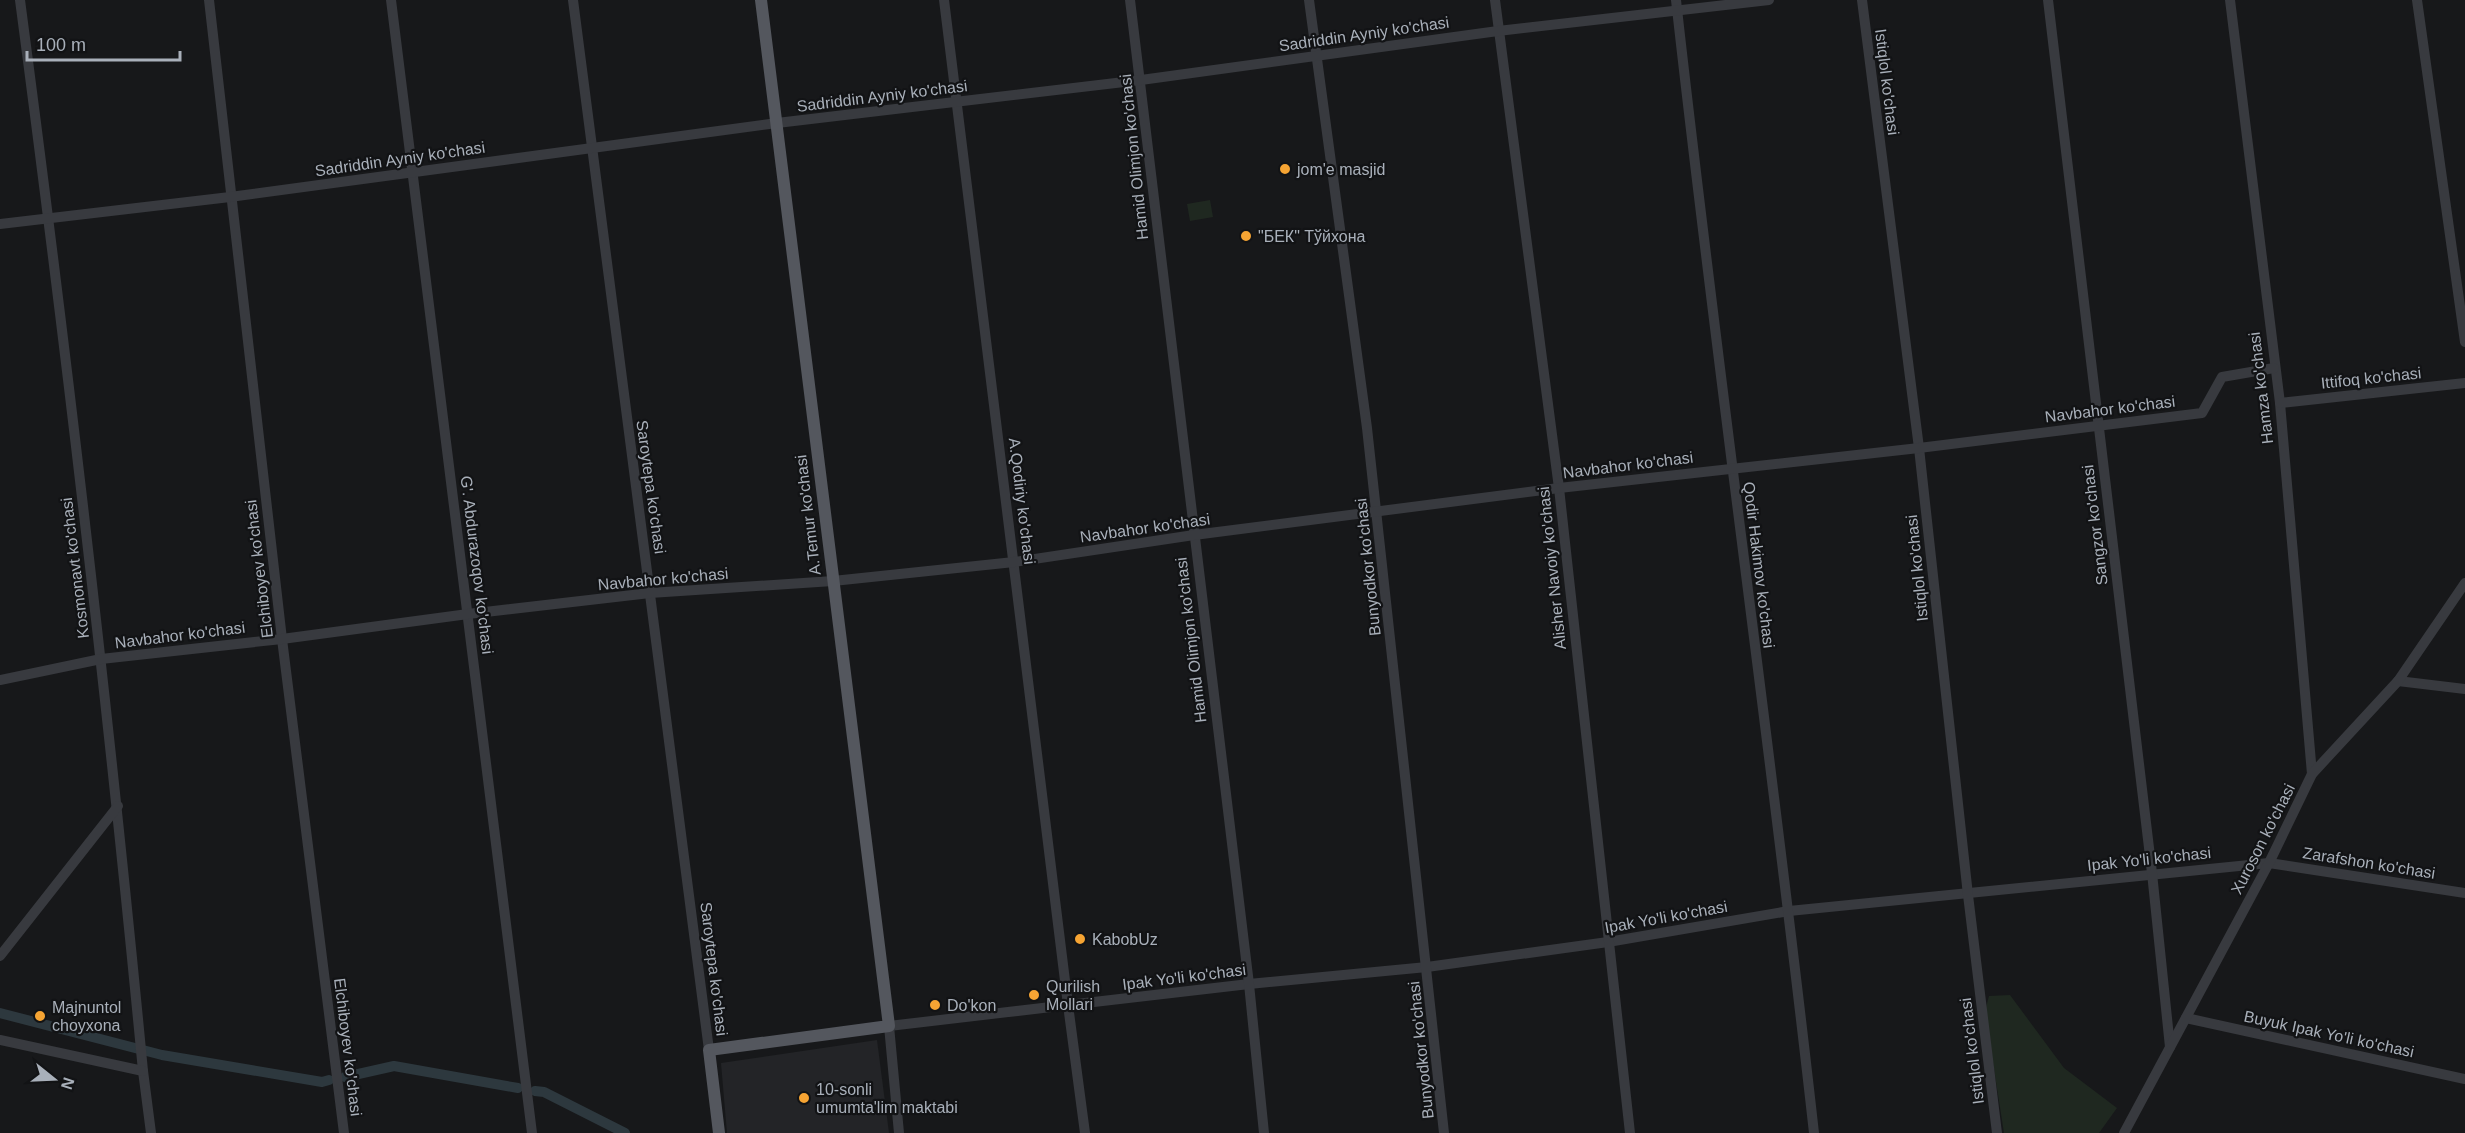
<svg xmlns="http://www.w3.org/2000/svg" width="2465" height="1133" viewBox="0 0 2465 1133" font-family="Arial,sans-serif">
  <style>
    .built { fill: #232427 }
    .green { fill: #1f2820 }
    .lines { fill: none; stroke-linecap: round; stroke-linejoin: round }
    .canal { stroke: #2d383e; stroke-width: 10 }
    .minor { stroke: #383a3f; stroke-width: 10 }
    .major { stroke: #54575e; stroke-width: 12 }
    .poi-dot { fill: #f6a433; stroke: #121315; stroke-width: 2 }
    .labels { text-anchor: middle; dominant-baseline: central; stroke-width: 4.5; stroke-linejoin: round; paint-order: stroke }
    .street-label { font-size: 16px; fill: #a9b0ba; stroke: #121315 }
    .poi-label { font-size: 16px; fill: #a9b0ba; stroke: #121315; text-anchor: start }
  </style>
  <rect width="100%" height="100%" fill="#17181a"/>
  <!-- built -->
  <path class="built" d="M877 1040 889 1133H727L721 1063Z"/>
  <!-- green -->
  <g class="green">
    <path d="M1210 200 1213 217 1190 221 1187 204Z"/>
    <path d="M2010 995 2064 1068 2117 1108 2099 1133H2004L1985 1011 1989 996Z"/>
  </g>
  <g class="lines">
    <!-- canal -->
    <g class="canal">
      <path d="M0 1013 162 1055 322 1082 329 1080"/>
      <path d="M345 1077 394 1066 518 1088"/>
      <path d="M535 1091 544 1092 625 1133"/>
    </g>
    <!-- minor -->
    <g class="minor">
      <path d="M20 0C67 356 109 713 143 1071L151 1133"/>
      <path d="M209 0 282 639 344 1133"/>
      <path d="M391 0 532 1133"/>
      <path d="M573 0 709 1050"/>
      <path d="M944 0 1068 1005 1249 984 1427 967 1608 942 1789 911 2269 863 2465 893"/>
      <path d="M1130 0 1249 984 1264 1133"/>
      <path d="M1309 0 1367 428 1444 1133"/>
      <path d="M1495 0 1559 488 1630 1133"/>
      <path d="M1676 0C1718 378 1772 755 1814 1133"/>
      <path d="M1862 0 1919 448 1968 895 1997 1133"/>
      <path d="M2048 0 2152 873 2170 1047"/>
      <path d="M2230 0 2280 403 2312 774"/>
      <path d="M2417 0 2465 342"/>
      <path d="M0 224 230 197 777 123 1141 80 1498 31 1769 0"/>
      <path d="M2280 403 2465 383"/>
      <path d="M0 680 101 659 282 639 468 614 650 593 833 581 1014 562 1194 535 1559 488 1919 448 2202 413 2222 377 2274 368"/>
      <path d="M2398 681 2465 689"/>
      <path d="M0 956 118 806"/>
      <path d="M2186 1018 2465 1079"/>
      <path d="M0 1040 143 1071"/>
      <path d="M899 1133 889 1026 1068 1005 1085 1133"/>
      <path d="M2124 1133 2269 863 2312 774 2398 681 2465 583"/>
    </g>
    <!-- major -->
    <path class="major" d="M719 1133 709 1050 889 1026 761 0"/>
  </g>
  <!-- markers -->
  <g class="poi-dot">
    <circle cx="1285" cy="169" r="6"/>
    <circle cx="1246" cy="236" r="6"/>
    <circle cx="1080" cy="939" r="6"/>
    <circle cx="1034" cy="995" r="6"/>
    <circle cx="935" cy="1005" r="6"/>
    <circle cx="40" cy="1016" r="6"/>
    <circle cx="804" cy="1098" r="6"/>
  </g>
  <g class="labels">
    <!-- street labels -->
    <g class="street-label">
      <text transform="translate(1364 34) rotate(-8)">Sadriddin Ayniy ko'chasi</text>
      <text transform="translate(1887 82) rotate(83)">Istiqlol ko'chasi</text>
      <text transform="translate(882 96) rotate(-7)">Sadriddin Ayniy ko'chasi</text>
      <text transform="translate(1134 157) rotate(-96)">Hamid Olimjon ko'chasi</text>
      <text transform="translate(400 159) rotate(-8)">Sadriddin Ayniy ko'chasi</text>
      <text transform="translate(2371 378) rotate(-6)">Ittifoq ko'chasi</text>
      <text transform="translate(2261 388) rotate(-97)">Hamza ko'chasi</text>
      <text transform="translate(2110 409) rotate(-7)">Navbahor ko'chasi</text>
      <text transform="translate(1628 465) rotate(-7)">Navbahor ko'chasi</text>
      <text transform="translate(651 487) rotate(82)">Saroytepa ko'chasi</text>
      <text transform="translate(1022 501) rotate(83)">A.Qodiriy ko'chasi</text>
      <text transform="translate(808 515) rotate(-97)">A.Temur ko'chasi</text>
      <text transform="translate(2095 525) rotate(-97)">Sangzor ko'chasi</text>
      <text transform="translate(1145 528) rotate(-8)">Navbahor ko'chasi</text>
      <text transform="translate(477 565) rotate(83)">G'. Abdurazoqov ko'chasi</text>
      <text transform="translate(1759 565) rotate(83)">Qodir Hakimov ko'chasi</text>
      <text transform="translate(1368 567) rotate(-96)">Bunyodkor ko'chasi</text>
      <text transform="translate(75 568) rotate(-97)">Kosmonavt ko'chasi</text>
      <text transform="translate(1552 568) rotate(-96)">Alisher Navoiy ko'chasi</text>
      <text transform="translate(1917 568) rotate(-96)">Istiqlol ko'chasi</text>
      <text transform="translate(259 569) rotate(-97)">Elchiboyev ko'chasi</text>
      <text transform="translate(663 579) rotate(-5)">Navbahor ko'chasi</text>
      <text transform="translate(180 635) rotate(-7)">Navbahor ko'chasi</text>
      <text transform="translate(1191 640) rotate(-97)">Hamid Olimjon ko'chasi</text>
      <text transform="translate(2263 839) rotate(-63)">Xuroson ko'chasi</text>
      <text transform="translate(2149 859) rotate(-6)">Ipak Yo'li ko'chasi</text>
      <text transform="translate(2369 863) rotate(9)">Zarafshon ko'chasi</text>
      <text transform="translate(1666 917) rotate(-10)">Ipak Yo'li ko'chasi</text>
      <text transform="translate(714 969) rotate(83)">Saroytepa ko'chasi</text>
      <text transform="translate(1184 977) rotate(-7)">Ipak Yo'li ko'chasi</text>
      <text transform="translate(2329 1034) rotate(12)">Buyuk Ipak Yo'li ko'chasi</text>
      <text transform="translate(348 1047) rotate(83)">Elchiboyev ko'chasi</text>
      <text transform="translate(1421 1050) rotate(-96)">Bunyodkor ko'chasi</text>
      <text transform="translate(1972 1051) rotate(-97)">Istiqlol ko'chasi</text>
    </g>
    <!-- poi labels -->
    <g class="poi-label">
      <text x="1297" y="169">jom'e masjid</text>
      <text x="1258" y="236">"БЕК" Тўйхона</text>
      <text x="1092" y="939">KabobUz</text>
      <text x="1046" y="986">Qurilish<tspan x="1046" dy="18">Mollari</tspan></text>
      <text x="947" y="1005">Do'kon</text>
      <text x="52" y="1007">Majnuntol<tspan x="52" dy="18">choyxona</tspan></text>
      <text x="816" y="1089">10-sonli<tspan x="816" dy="18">umumta'lim maktabi</tspan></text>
    </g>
  </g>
  <!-- north arrow -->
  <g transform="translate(54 1079) rotate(108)" stroke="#121315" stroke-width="4.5" paint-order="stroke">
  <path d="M0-4.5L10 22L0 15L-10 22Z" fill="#a9b0ba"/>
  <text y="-9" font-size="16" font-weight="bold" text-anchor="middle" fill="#a9b0ba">N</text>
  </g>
  <!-- scale -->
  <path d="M27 51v9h153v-9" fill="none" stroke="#a9b0ba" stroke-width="3"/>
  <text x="36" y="51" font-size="18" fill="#a9b0ba" stroke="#121315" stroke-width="4.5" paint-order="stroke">100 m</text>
</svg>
